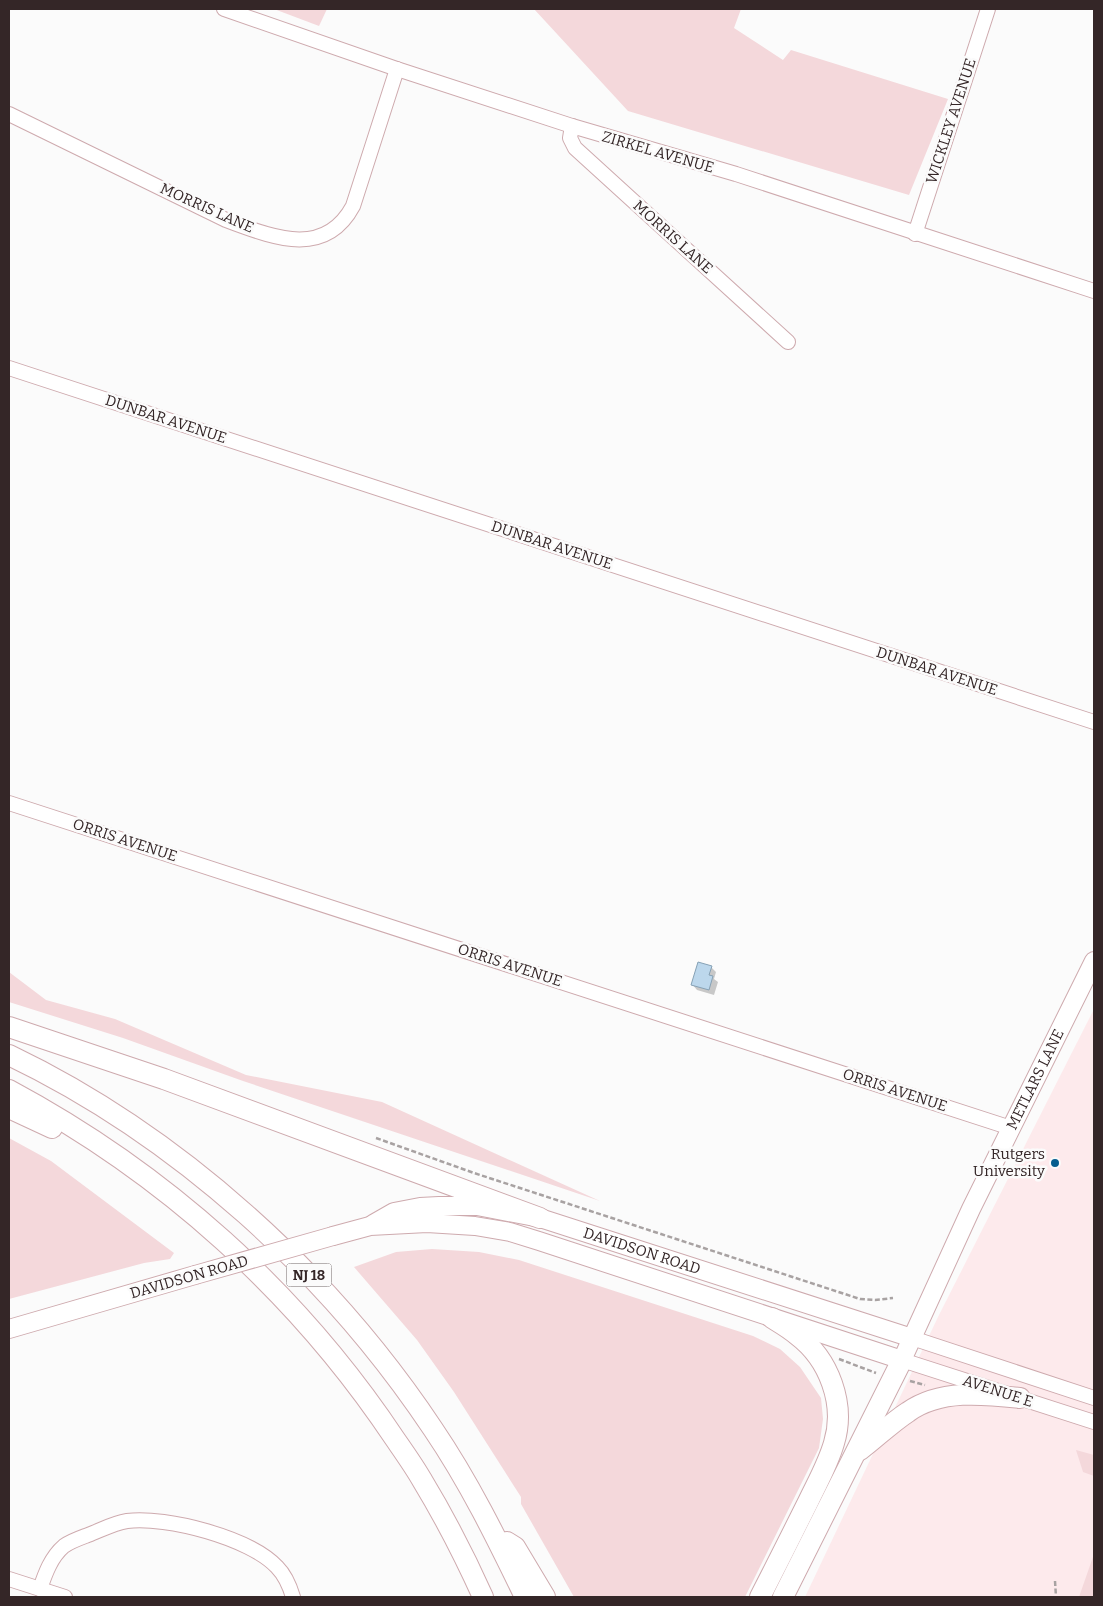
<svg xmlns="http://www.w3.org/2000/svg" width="1103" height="1606" viewBox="0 0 1103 1606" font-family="Bitter,serif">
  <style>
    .built { fill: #fdeaec }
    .green { fill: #f4d8db }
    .shadow { fill: #0003 }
    .building { fill: #bcd7ec; stroke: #86a1b5 }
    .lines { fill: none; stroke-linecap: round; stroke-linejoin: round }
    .minor-casing { stroke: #ceaaae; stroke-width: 16 }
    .major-casing { stroke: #ceaaae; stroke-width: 20 }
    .highway-casing { stroke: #ceaaae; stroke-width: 22 }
    .path { stroke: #a8a2a2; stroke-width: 2.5; stroke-dasharray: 5 2.5; stroke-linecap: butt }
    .minor { stroke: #fff; stroke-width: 14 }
    .major { stroke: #fff; stroke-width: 18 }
    .highway { stroke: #fff; stroke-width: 20 }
    .major-bridge-casing { stroke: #ceaaae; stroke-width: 20; stroke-linecap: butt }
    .major-bridge { stroke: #fff; stroke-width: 18 }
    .poi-dot { fill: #055e8f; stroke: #fbfbfb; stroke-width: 2 }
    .labels { text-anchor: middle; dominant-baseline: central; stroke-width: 5; stroke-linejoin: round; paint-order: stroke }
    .shield { fill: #fbfbfb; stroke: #706667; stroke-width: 1 }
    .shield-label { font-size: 14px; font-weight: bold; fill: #342627 }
    .street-label { font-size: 15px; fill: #342627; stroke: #fbfbfb }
    .poi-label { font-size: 15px; fill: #342627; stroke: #fbfbfb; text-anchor: end }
  </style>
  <rect width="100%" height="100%" fill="#fbfbfb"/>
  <!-- built -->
  <path class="built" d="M1094 1009V1597H805L938 1317Z"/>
  <!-- green -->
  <g class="green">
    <path d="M274 9H327L319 26Z"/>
    <path d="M534 9H741L734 28 783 60 791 50 948 99 909 195 628 111Z"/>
    <path d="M9 972 46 1000 115 1019 246 1075 382 1102 600 1201 243 1081 123 1038 9 1002Z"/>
    <path d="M9 1138 51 1161 174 1253 170 1259 144 1263 9 1299Z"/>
    <path d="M432 1249 479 1252 519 1260 753 1336 780 1349 800 1367 821 1398 823 1419 819 1448 745 1597H574L521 1504V1497L454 1392 417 1340 354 1267 396 1252Z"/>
    <path d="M1076 1450 1094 1455V1476L1083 1472Z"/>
    <path d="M1094 1554V1597H1079Z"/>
  </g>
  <!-- shadow -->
  <path class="shadow" d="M711 967 716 972 714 979 718 982 714 995 697 990 692 984Z"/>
  <!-- building -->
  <path class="building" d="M698 962 712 966 709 975 713 976 709 990 691 985Z"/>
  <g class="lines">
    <defs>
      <g id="minor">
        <path d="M224 9 397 69 572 126 736 174 1094 291"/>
        <path d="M9 114 226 220C270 236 324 260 353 206L397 69"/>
        <path d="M572 126 570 138 575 148 788 342"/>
        <path d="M915 234 988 9"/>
        <path d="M9 368 1094 722"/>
        <path d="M9 803 1011 1128"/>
        <path d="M912 1338 1094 1398"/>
        <path d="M902 1360 1094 1422"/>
        <path d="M9 1579 65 1597"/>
        <path d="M40 1589C45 1574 51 1557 64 1546 71 1541 80 1538 88 1535 101 1530 114 1523 127 1521 167 1516 250 1538 277 1567 285 1575 290 1587 293 1597"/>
      </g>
      <g id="major">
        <path id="s1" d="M373 1224 394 1212 420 1207 439 1206H477L540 1218 912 1338"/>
        <path id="s2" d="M333 1236 370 1226 427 1223 475 1226 510 1232 539 1241 902 1360 971 1209 1094 961"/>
        <path d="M9 1329 195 1275"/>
      </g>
      <g id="highway">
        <path d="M9 1027 164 1079 540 1218"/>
        <path d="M9 1055C178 1136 329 1273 433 1429 469 1482 497 1539 525 1597"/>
        <path d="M9 1090C164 1173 297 1292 395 1439 404 1452 414 1466 422 1480 445 1518 465 1557 483 1597"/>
        <path d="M9 1108 52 1128"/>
        <path d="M860 1450C876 1438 891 1423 908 1412 940 1389 984 1394 1020 1398"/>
        <path d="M507 1542 515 1547 545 1597"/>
        <path d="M760 1597C776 1566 792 1534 808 1502 817 1483 828 1464 834 1443 846 1404 829 1359 797 1335 789 1328 780 1323 772 1318"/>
        <path d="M783 1597 902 1360"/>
      </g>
    </defs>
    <!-- minor casing -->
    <use href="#minor" class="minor-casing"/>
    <!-- major casing -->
    <use href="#major" class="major-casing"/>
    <!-- highway casing -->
    <use href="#highway" class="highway-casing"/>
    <!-- path -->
    <g class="path">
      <path d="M376 1138 474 1173 860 1299 875 1300 893 1298"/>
      <path d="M839 1359 876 1373"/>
      <path d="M910 1381 925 1385"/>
      <path d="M1055 1581 1056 1597"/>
    </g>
    <!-- minor -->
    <use href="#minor" class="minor"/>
    <!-- major -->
    <use href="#major" class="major"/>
    <!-- highway -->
    <use href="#highway" class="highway"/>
    <defs>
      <path id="major-bridge" d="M195 1275 333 1236"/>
    </defs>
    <!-- major-bridge casing -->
    <use href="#major-bridge" class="major-bridge-casing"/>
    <!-- major-bridge -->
    <use href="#major-bridge" class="major-bridge"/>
  </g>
  <!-- markers -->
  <circle class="poi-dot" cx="1055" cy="1163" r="5"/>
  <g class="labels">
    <!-- shield labels -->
    <rect class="shield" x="286.5" y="1263.5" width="45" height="23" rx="4"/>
    <g class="shield-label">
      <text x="309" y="1275">NJ 18</text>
    </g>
    <!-- street labels -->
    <g class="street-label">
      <text transform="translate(951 121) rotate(-72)">WICKLEY AVENUE</text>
      <text transform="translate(658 152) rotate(16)">ZIRKEL AVENUE</text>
      <text transform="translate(207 208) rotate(24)">MORRIS LANE</text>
      <text transform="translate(673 237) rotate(42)">MORRIS LANE</text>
      <text transform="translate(166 419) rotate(18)">DUNBAR AVENUE</text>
      <text transform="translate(552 545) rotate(18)">DUNBAR AVENUE</text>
      <text transform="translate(937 671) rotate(18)">DUNBAR AVENUE</text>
      <text transform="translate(125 840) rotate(18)">ORRIS AVENUE</text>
      <text transform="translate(510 965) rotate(18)">ORRIS AVENUE</text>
      <text stroke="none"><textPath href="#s2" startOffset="902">METLARS LANE</textPath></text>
      <text transform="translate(895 1090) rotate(18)">ORRIS AVENUE</text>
      <text stroke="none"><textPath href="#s1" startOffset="279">DAVIDSON ROAD</textPath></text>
      <text transform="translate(189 1277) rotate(-16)">DAVIDSON ROAD</text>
      <text transform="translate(998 1391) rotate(18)">AVENUE E</text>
    </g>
    <!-- poi labels -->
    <g class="poi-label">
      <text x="1045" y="1154">Rutgers<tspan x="1045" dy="17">University</tspan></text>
    </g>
  </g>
  <!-- border -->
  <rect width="1103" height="1606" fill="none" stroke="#342627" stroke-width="20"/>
</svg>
